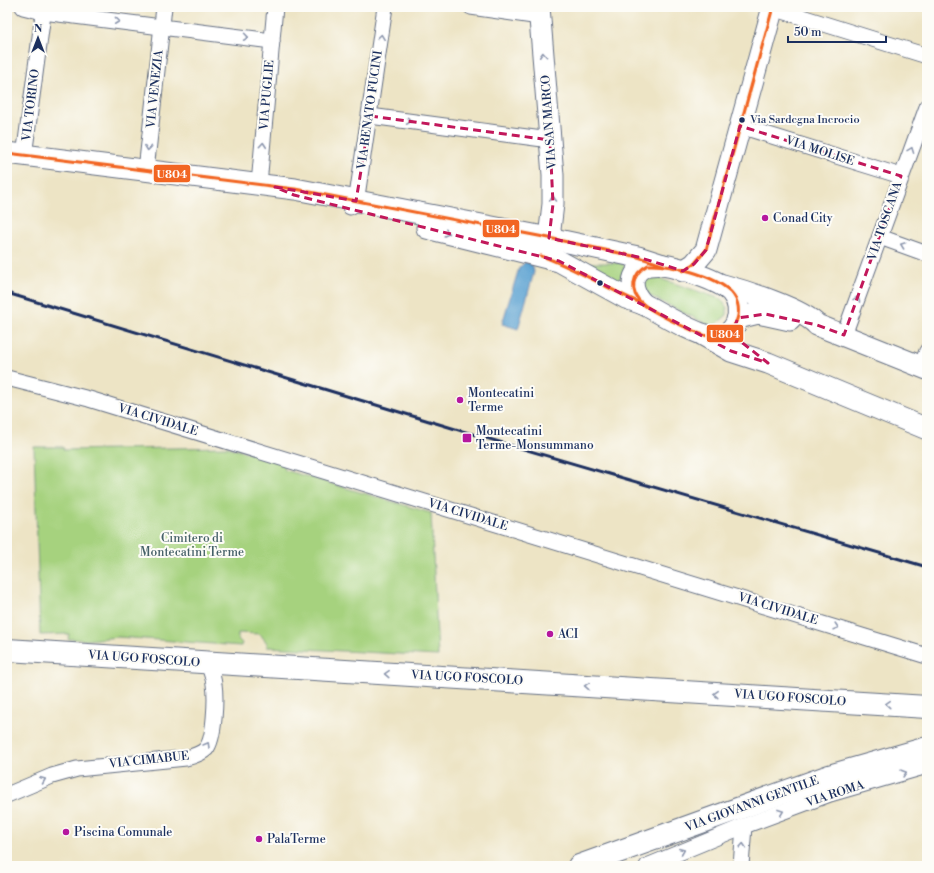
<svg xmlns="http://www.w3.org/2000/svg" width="934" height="873" viewBox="0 0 934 873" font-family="'Libre Bodoni',serif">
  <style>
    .green { fill: #a6d27e; stroke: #60806e }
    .water { fill: #5ca2d2; stroke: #3c6898 }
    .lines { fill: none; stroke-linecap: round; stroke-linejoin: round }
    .street-casing { stroke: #646e82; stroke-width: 17 }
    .secondary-casing { stroke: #646e82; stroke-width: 23 }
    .primary-casing { stroke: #646e82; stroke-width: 24 }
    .street { stroke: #fff; stroke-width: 15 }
    .secondary { stroke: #fff; stroke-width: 21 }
    .primary { stroke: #fff; stroke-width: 22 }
    .rail { stroke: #1b2f5e; stroke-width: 3 }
    .bus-1-casing { stroke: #fdfcf7; stroke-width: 6 }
    .bus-1 { stroke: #f26522; stroke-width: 3 }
    .oneway { stroke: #8d97ae }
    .marked { fill: none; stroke: #c2185b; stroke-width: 3; stroke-dasharray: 8 5; stroke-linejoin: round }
    .bus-dot { fill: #1b2f5e; stroke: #fdfcf7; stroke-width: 1.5 }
    .poi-dot { fill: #b5179e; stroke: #fdfcf7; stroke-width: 1.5 }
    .labels { text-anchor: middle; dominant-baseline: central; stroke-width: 4; stroke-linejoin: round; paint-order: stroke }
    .bus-label { font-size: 11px; fill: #1b2f5e; stroke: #fdfcf7; text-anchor: start }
    .street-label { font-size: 12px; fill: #1b2f5e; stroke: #fdfcf7 }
    .poi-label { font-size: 12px; fill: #1b2f5e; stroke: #fdfcf7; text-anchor: start }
    .park-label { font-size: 12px; fill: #456068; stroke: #fdfcf7 }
    .line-badge { stroke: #fdfcf7; stroke-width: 1.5 }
    .badge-label { font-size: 11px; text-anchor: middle; font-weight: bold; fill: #fff }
  </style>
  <rect width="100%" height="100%" fill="#fdfcf7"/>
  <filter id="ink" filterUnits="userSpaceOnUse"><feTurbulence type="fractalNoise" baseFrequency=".025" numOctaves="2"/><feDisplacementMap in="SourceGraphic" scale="8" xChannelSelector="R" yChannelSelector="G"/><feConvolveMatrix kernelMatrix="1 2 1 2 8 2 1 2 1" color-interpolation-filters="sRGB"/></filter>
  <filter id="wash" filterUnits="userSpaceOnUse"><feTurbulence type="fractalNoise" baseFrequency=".012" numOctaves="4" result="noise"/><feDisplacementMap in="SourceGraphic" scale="16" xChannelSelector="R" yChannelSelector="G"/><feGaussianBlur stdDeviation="0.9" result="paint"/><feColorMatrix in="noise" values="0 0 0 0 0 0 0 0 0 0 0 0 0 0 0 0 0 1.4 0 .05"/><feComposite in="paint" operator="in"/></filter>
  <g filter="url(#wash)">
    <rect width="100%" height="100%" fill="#ede4c5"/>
    <!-- green -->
    <g class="green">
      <path d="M571 259 587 263H622L625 267 620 278 619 286Z"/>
      <path d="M655 277 721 299 727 308V315L715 325H709L648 295 644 287 645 281Z"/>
      <path d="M34 447H63L64 450 227 447 282 462 285 470 431 513 438 656 267 647V643L260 634 238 633V639L242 643 241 646 118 637 87 640 68 639 69 634 40 635Z"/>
    </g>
    <!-- water -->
    <path class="water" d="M525 262 532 264 534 272 518 329 502 324 519 268Z"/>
  </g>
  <g filter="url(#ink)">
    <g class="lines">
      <defs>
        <g id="street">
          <path d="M23 7 43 12 272 41"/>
          <path d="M471 7 540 17"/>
          <path d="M773 8 927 56"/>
          <path d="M370 116 550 140"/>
          <path d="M740 126 901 176"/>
          <path d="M24 156 44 7"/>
          <path d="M146 170 164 7"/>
          <path d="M259 184 275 7"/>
          <path d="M350 207 356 203 385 7"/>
          <path d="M880 237 927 254"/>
          <path d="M844 335 927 107"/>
          <path d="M921 367 927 351"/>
          <path d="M7 378 89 399 927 656"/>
          <path d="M7 795 52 776 77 769 186 758C194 756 201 754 206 749 215 738 216 697 214 684 213 676 210 670 208 663"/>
          <path d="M647 866 744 826 830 794 927 766"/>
          <path d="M741 866 744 826"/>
        </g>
        <g id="secondary">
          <path d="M539 7 553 175V204L549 238"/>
          <path d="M7 153 295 189 549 238 638 257 663 265"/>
          <path d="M427 228 559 261 626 298 643 304"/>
          <path d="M648 265C653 265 658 264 663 265 678 267 721 281 731 292 747 310 736 342 709 336 690 332 661 313 643 304 630 291 628 272 648 265Z"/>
          <path d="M683 271 694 264 706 250 773 7"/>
          <path d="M723 285C745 291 803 309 817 325L927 369"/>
          <path d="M738 318 758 313 790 320"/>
          <path d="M703 335 731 351 768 363 927 429"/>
        </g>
        <g id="primary">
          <path d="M7 650 927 707"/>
          <path d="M579 866 829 776 927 748"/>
        </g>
      </defs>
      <!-- street casing -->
      <use href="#street" class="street-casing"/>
      <!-- secondary casing -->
      <use href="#secondary" class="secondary-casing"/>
      <!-- primary casing -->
      <use href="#primary" class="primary-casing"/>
      <!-- street -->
      <use href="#street" class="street"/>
      <!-- secondary -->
      <use href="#secondary" class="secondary"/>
      <!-- primary -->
      <use href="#primary" class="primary"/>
      <!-- rail -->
      <path class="rail" d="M7 293 462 431 927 567"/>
      <defs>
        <g id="bus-1">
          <path d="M7 153 295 189 549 238 638 257 663 265"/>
          <path d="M541 256C577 268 608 290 643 304"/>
          <path d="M648 265C670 264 714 275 731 292 748 310 734 341 708 336 695 333 654 313 643 304 628 292 632 273 648 265Z"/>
          <path d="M683 271 694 264 706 250 773 7"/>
        </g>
      </defs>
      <!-- bus-1 casing -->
      <use href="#bus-1" class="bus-1-casing"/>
      <!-- bus-1 -->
      <use href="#bus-1" class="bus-1"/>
    </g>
    <!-- one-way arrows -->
    <defs><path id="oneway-chevron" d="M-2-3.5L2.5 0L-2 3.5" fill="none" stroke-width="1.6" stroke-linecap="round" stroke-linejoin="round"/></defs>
    <g class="oneway">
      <use href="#oneway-chevron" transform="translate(117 21) rotate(6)"/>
      <use href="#oneway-chevron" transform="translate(246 37) rotate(8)"/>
      <use href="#oneway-chevron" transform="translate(381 37) rotate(-82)"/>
      <use href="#oneway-chevron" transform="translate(543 55) rotate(-94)"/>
      <use href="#oneway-chevron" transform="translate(409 121) rotate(8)"/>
      <use href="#oneway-chevron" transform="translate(263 145) rotate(-85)"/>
      <use href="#oneway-chevron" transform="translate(148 148) rotate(96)"/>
      <use href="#oneway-chevron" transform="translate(911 150) rotate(-69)"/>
      <use href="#oneway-chevron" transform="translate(553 199) rotate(-90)"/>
      <use href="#oneway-chevron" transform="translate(447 233) rotate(14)"/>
      <use href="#oneway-chevron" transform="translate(903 245) rotate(-160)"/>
      <use href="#oneway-chevron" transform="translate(857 299) rotate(-70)"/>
      <use href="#oneway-chevron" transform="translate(836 627) rotate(17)"/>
      <use href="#oneway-chevron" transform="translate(387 674) rotate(-177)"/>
      <use href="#oneway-chevron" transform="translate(587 686) rotate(-176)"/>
      <use href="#oneway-chevron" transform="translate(716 694) rotate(-176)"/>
      <use href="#oneway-chevron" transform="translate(888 704) rotate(-176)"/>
      <use href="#oneway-chevron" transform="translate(207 745) rotate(-60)"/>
      <use href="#oneway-chevron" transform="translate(904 773) rotate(-16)"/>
      <use href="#oneway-chevron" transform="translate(43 780) rotate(-22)"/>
      <use href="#oneway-chevron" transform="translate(781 812) rotate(-20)"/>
      <use href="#oneway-chevron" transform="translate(743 846) rotate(-86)"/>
      <use href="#oneway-chevron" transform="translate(682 851) rotate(-22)"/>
    </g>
  </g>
  <!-- marked area -->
  <path class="marked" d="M370 116 550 140 553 204 549 238 638 257 683 271 694 264 706 250 740 126 901 176 844 335 817 325 765 314 738 318 734 328 740 341 768 363 731 351 559 261 294 195 275 187 356 201Z"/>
  <!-- markers -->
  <g class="bus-dot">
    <circle cx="742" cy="120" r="3.5"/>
    <circle cx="600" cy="283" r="3.5"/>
  </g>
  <g class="poi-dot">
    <circle cx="765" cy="218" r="4"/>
    <circle cx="460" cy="400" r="4"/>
    <rect x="462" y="433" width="10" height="10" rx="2"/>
    <circle cx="550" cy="634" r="4"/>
    <circle cx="66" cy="832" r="4"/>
    <circle cx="259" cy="839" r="4"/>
  </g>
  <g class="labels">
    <!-- bus labels -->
    <g class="bus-label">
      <text x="750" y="120">Via Sardegna Incrocio</text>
    </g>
    <!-- street labels -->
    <g class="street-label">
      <text transform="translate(155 89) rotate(-84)">VIA VENEZIA</text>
      <text transform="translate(267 95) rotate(-85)">VIA PUGLIE</text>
      <text transform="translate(31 105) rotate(-83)">VIA TORINO</text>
      <text transform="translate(370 110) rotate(-82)">VIA RENATO FUCINI</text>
      <text transform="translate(549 122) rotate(-94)">VIA SAN MARCO</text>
      <text transform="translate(820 151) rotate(18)">VIA MOLISE</text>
      <text transform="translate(885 221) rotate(-71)">VIA TOSCANA</text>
      <text transform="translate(158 420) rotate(17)">VIA CIVIDALE</text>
      <text transform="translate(468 515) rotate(17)">VIA CIVIDALE</text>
      <text transform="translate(778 609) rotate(17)">VIA CIVIDALE</text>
      <text transform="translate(144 659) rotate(4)">VIA UGO FOSCOLO</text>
      <text transform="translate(467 678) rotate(3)">VIA UGO FOSCOLO</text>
      <text transform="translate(790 698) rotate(4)">VIA UGO FOSCOLO</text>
      <text transform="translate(149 760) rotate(-6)">VIA CIMABUE</text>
      <text transform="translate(835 794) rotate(-18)">VIA ROMA</text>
      <text transform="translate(752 804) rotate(-20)">VIA GIOVANNI GENTILE</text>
    </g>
    <!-- poi labels -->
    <g class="poi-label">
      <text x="773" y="218">Conad City</text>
      <text x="468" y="393">Montecatini<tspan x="468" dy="14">Terme</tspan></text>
      <text x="476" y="431">Montecatini<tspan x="476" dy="14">Terme-Monsummano</tspan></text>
      <text x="558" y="634">ACI</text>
      <text x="74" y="832">Piscina Comunale</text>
      <text x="267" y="839">PalaTerme</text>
    </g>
    <!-- park labels -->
    <g class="park-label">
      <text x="192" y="538">Cimitero di<tspan x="192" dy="14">Montecatini Terme</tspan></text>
    </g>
  </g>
  <g class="line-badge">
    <rect x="153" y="164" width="38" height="19" rx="4" fill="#f26522"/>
    <rect x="482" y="219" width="38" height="19" rx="4" fill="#f26522"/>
    <rect x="706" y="324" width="38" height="19" rx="4" fill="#f26522"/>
  </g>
  <g class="badge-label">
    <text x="172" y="178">U804</text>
    <text x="501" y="233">U804</text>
    <text x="725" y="338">U804</text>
  </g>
  <!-- margin -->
  <rect width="934" height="873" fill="none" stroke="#fdfcf7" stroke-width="24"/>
  <!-- north arrow -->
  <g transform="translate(38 38)" stroke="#fdfcf7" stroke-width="3" paint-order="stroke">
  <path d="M0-3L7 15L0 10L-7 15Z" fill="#1b2f5e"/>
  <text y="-6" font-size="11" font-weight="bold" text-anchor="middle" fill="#1b2f5e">N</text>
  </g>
  <!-- scale -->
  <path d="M788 36v6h98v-6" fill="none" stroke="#1b2f5e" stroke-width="2"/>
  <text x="794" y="36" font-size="12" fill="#1b2f5e" stroke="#fdfcf7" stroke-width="3" paint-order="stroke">50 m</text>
</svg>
